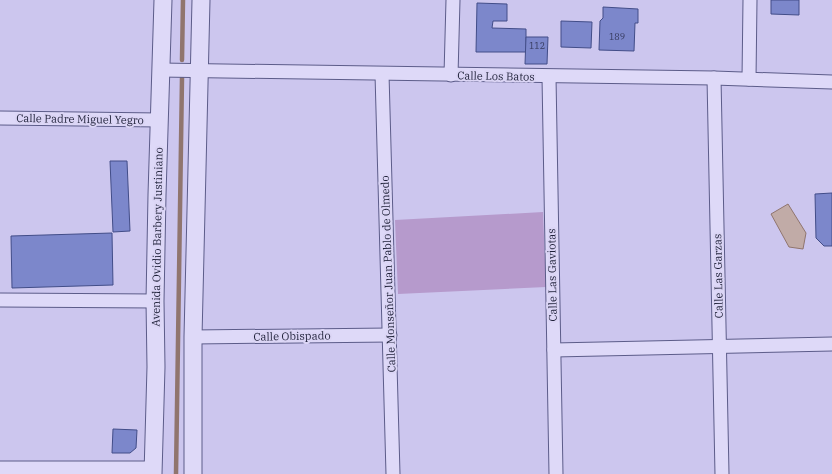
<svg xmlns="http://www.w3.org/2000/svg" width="832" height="474" viewBox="0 0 832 474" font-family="'IBM Plex Serif',serif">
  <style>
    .green { fill: #b69acc }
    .water { fill: #c1aba7; stroke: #90756e }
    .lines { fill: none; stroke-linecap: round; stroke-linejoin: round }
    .stream { stroke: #90756e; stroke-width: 4.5 }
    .building { fill: #7c87cb; stroke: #424d88 }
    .minor-casing { stroke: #5c5c89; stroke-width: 15 }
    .tertiary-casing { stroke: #5c5c89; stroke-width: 19 }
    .minor { stroke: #ded9f8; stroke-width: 13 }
    .tertiary { stroke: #ded9f8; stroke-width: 17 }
    .labels { text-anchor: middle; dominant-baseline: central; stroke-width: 4; stroke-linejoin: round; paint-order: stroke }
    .number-label { font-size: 9px; fill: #363a5e }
    .street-label { font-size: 11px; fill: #1f2139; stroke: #dbd5f5 }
  </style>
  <rect width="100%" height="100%" fill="#ccc6ee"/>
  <!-- green -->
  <path class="green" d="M543 212 546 287 398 294 395 220Z"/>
  <!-- water -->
  <path class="water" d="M788 204 806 233 803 249 789 247 771 214Z"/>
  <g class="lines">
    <!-- stream -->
    <g class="stream">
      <path d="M182 60 183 0"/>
      <path d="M176 474 182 78"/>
    </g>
  </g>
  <!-- building -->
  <g class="building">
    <path d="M771 0H799V15L771 14Z"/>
    <path d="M477 3 507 4V21H493L492 28 526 29V52H476Z"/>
    <path d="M603 7 638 9V23H635L634 51 599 50 600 21 603 18Z"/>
    <path d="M561 21 592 22 591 48 561 47Z"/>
    <path d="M526 37H548L547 64H525Z"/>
    <path d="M110 161H127L130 231 113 232Z"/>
    <path d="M832 193V246H824L816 238 815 194Z"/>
    <path d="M112 233 113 285 12 288 11 236Z"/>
    <path d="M113 429 137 430 136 448 130 453H112Z"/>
  </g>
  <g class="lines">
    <defs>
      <g id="minor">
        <path d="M160 70 714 78 832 82"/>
        <path d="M382 74 393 474"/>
        <path d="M451 75 453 0"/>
        <path d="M549 77 556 474"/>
        <path d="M714 78 722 474"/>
        <path d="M749 79 750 0"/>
        <path d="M0 118 159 120"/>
        <path d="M0 300 155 301"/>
        <path d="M193 337 390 335"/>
        <path d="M554 350 832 344"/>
        <path d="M0 468H153"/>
      </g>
      <g id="tertiary">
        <path d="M153 474 156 367 155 301 157 195 163 0"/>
        <path d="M193 474V337L201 0"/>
      </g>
    </defs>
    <!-- minor casing -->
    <use href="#minor" class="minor-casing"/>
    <!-- tertiary casing -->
    <use href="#tertiary" class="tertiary-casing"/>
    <!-- minor -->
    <use href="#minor" class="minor"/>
    <!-- tertiary -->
    <use href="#tertiary" class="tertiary"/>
  </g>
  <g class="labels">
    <!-- number labels -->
    <g class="number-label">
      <text x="617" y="36">189</text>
      <text x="537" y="45">112</text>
    </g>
    <!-- street labels -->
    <g class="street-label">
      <text transform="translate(496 76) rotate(1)">Calle Los Batos</text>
      <text transform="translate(80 119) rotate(1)">Calle Padre Miguel Yegro</text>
      <text transform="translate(157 237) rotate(-89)">Avenida Ovidio Barbery Justiniano</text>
      <text transform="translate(388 274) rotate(-92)">Calle Monseñor Juan Pablo de Olmedo</text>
      <text transform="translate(552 275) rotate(-91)">Calle Las Gaviotas</text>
      <text transform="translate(718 276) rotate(-91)">Calle Las Garzas</text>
      <text transform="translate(292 336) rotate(-1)">Calle Obispado</text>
    </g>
  </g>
</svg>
